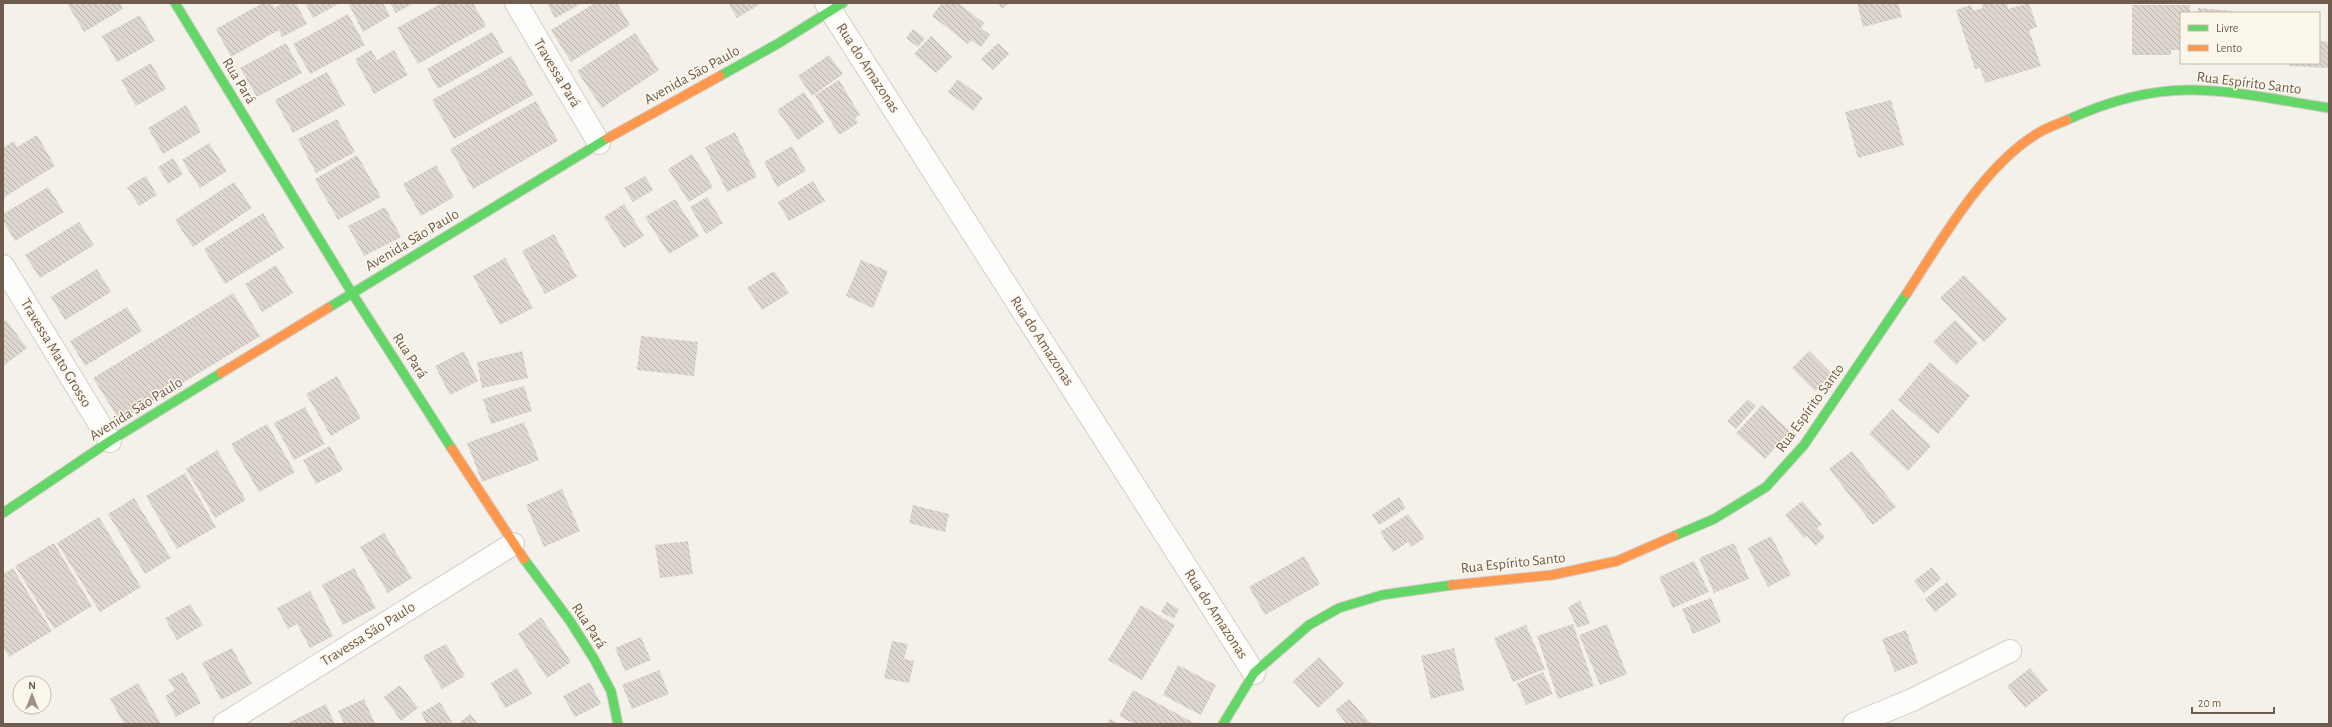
<svg xmlns="http://www.w3.org/2000/svg" width="2332" height="727" viewBox="0 0 2332 727" font-family="'Alegreya Sans',sans-serif">
  <style>
    .building { fill: url(#building-back-hatch) }
    .lines { fill: none; stroke-linecap: round; stroke-linejoin: round }
    .street-casing { stroke: #d3cec8; stroke-width: 24 }
    .fast-casing { stroke: #d2cdc5; stroke-width: 11 }
    .slow-casing { stroke: #d2cdc5; stroke-width: 11 }
    .street { stroke: #fdfdfc; stroke-width: 22 }
    .fast { stroke: #63d668; stroke-width: 9 }
    .slow { stroke: #ff974d; stroke-width: 9 }
    .labels { text-anchor: middle; dominant-baseline: central; stroke-width: 3; stroke-linejoin: round; paint-order: stroke }
    .street-label { font-size: 15px; fill: #6f5c4e; stroke: #fcf7eb }
  </style>
  <defs>
    <pattern id="building-back-hatch" width="6" height="6" patternUnits="userSpaceOnUse"><rect width="6" height="6" fill="#ddd7d0"/><path d="M-1 5l2 2M0 0l6 6M5-1l2 2" fill="none" stroke="#b7b2ab"/></pattern>
  </defs>
  <rect width="100%" height="100%" fill="#f4f1ea"/>
  <!-- building -->
  <g class="building">
    <path d="M72 3H120L123 9 84 32 68 5Z"/>
    <path d="M263 3H272L274 8 283 3H296L307 24 282 37 279 30 231 57 216 29Z"/>
    <path d="M305 3H340L313 18Z"/>
    <path d="M353 3H383L390 16 363 32 349 5Z"/>
    <path d="M390 3H414L396 13Z"/>
    <path d="M442 3H473L486 26 418 64 397 28Z"/>
    <path d="M547 3H583L555 18Z"/>
    <path d="M595 3H617L630 25 571 62 551 30Z"/>
    <path d="M728 3H762L737 18Z"/>
    <path d="M942 3H958L984 23 981 28 990 35 981 47 971 40 968 44 932 16Z"/>
    <path d="M997 3H1010L1002 9Z"/>
    <path d="M1857 3H1898L1902 17 1863 27Z"/>
    <path d="M1981 3H2007L2008 9 2029 3 2037 27 2029 30 2041 66 1985 83 1980 68 1975 69 1956 10 1971 5 1973 11 1983 8Z"/>
    <path d="M2132 5H2190V13H2181V50H2171V55H2132Z"/>
    <path d="M2198 8 2232 11V13H2198Z"/>
    <path d="M348 14 365 45 310 74 293 44Z"/>
    <path d="M140 15 155 41 117 62 102 36Z"/>
    <path d="M913 29 925 38 918 47 906 38Z"/>
    <path d="M492 32 504 52 438 89 427 69Z"/>
    <path d="M635 33 659 70 602 108 577 71Z"/>
    <path d="M931 36 952 57 936 73 914 54Z"/>
    <path d="M2319 41 2329 42V68L2289 66V63H2319Z"/>
    <path d="M286 43 302 73 257 97 240 68Z"/>
    <path d="M998 43 1009 54 993 70 981 59Z"/>
    <path d="M371 50 377 60 394 50 408 75 374 94 355 59Z"/>
    <path d="M829 55 843 74 812 96 798 76Z"/>
    <path d="M511 56 533 95 454 139 432 100Z"/>
    <path d="M151 63 166 89 136 106 121 80Z"/>
    <path d="M327 72 345 105 293 133 275 100Z"/>
    <path d="M958 79 983 98 973 111 948 92Z"/>
    <path d="M839 80 860 115 855 118 858 123 839 135 815 95Z"/>
    <path d="M804 92 824 122 798 140 777 110Z"/>
    <path d="M1891 100 1904 145 1858 158 1845 112Z"/>
    <path d="M536 101 558 141 473 189 450 149Z"/>
    <path d="M186 105 201 132 163 154 148 128Z"/>
    <path d="M337 119 355 152 316 173 298 139Z"/>
    <path d="M735 132 757 177 727 192 705 147Z"/>
    <path d="M37 135 55 166 3 198V148L14 141 17 147Z"/>
    <path d="M209 143 227 171 200 188 182 160Z"/>
    <path d="M792 146 806 171 777 187 764 162Z"/>
    <path d="M692 154 713 187 689 202 668 169Z"/>
    <path d="M357 155 381 197 338 220 315 179Z"/>
    <path d="M173 158 183 174 168 184 158 167Z"/>
    <path d="M436 165 454 197 421 216 403 184Z"/>
    <path d="M146 176 157 195 139 206 127 187Z"/>
    <path d="M645 176 653 190 633 202 624 188Z"/>
    <path d="M813 181 825 201 789 221 778 202Z"/>
    <path d="M234 182 252 208 193 247 175 220Z"/>
    <path d="M48 187 64 212 15 241 3 221V214Z"/>
    <path d="M707 197 723 223 706 234 690 207Z"/>
    <path d="M675 199 699 236 669 254 645 217Z"/>
    <path d="M624 204 644 236 624 248 604 217Z"/>
    <path d="M385 207 401 237 364 256 348 226Z"/>
    <path d="M263 213 284 248 225 284 204 249Z"/>
    <path d="M79 222 94 245 40 278 25 255Z"/>
    <path d="M554 234 577 277 545 294 522 251Z"/>
    <path d="M505 258 533 308 500 325 473 276Z"/>
    <path d="M861 260 888 271 873 308 846 296Z"/>
    <path d="M276 265 293 293 262 312 245 284Z"/>
    <path d="M97 269 111 292 65 320 51 297Z"/>
    <path d="M774 271 789 293 762 310 747 288Z"/>
    <path d="M1964 275 2007 319 1984 342 1940 298Z"/>
    <path d="M233 293 260 336 120 421 93 378Z"/>
    <path d="M127 307 142 331 85 366 70 341Z"/>
    <path d="M6 320 27 348 3 366V322Z"/>
    <path d="M1955 320 1978 343 1956 365 1933 342Z"/>
    <path d="M641 336 698 342 694 376 637 370Z"/>
    <path d="M464 351 478 381 450 395 435 366Z"/>
    <path d="M522 351 528 378 482 388 477 362Z"/>
    <path d="M1809 351 1832 374 1815 391 1792 368Z"/>
    <path d="M1930 362 1970 396 1938 434 1898 400Z"/>
    <path d="M337 376 361 418 331 436 306 394Z"/>
    <path d="M524 386 532 411 491 424 483 399Z"/>
    <path d="M1748 399 1756 406 1736 429 1727 421Z"/>
    <path d="M1762 405 1790 431 1765 459 1736 433Z"/>
    <path d="M305 407 325 444 294 460 274 423Z"/>
    <path d="M1892 409 1931 446 1908 471 1869 434Z"/>
    <path d="M524 422 539 460 482 482 467 443Z"/>
    <path d="M267 424 295 472 259 492 231 444Z"/>
    <path d="M330 446 343 470 316 484 303 460Z"/>
    <path d="M217 450 246 500 215 518 186 469Z"/>
    <path d="M1852 451 1896 507 1873 525 1829 469Z"/>
    <path d="M185 473 216 527 177 549 146 496Z"/>
    <path d="M562 489 580 531 544 547 526 505Z"/>
    <path d="M1399 497 1406 508 1379 525 1372 515Z"/>
    <path d="M134 498 171 558 145 574 108 514Z"/>
    <path d="M1802 501 1822 524 1817 528 1825 537 1815 546 1807 536 1804 538 1785 515Z"/>
    <path d="M913 505 949 514 945 532 909 523Z"/>
    <path d="M1408 514 1425 538 1411 547 1408 542 1393 552 1380 532Z"/>
    <path d="M99 517 141 587 100 612 57 543Z"/>
    <path d="M384 533 412 578 388 593 360 547Z"/>
    <path d="M1771 536 1791 575 1768 587 1748 548Z"/>
    <path d="M688 541 693 574 660 578 655 545Z"/>
    <path d="M54 543 92 606 54 629 15 566Z"/>
    <path d="M1734 543 1749 579 1714 593 1699 558Z"/>
    <path d="M1304 556 1320 584 1265 615 1249 587Z"/>
    <path d="M1694 561 1709 592 1673 608 1659 577Z"/>
    <path d="M1932 567 1941 579 1924 593 1914 581Z"/>
    <path d="M13 568 52 631 9 657 3 647V574Z"/>
    <path d="M354 568 376 608 343 625 322 585Z"/>
    <path d="M1947 582 1957 595 1935 612 1925 599Z"/>
    <path d="M310 591 333 636 310 648 297 624 288 629 277 608Z"/>
    <path d="M1711 598 1721 622 1693 634 1682 609Z"/>
    <path d="M1580 601 1590 623 1577 628 1568 607Z"/>
    <path d="M1167 602 1179 609 1174 619 1161 612Z"/>
    <path d="M190 604 203 625 177 640 165 618Z"/>
    <path d="M1141 605 1175 625 1142 680 1108 660Z"/>
    <path d="M541 617 571 662 547 678 518 634Z"/>
    <path d="M1573 624 1594 686 1558 699 1537 636Z"/>
    <path d="M1607 624 1627 674 1600 685 1579 635Z"/>
    <path d="M1526 625 1545 669 1513 682 1494 638Z"/>
    <path d="M1906 630 1918 663 1895 672 1882 639Z"/>
    <path d="M641 637 651 660 625 671 615 648Z"/>
    <path d="M892 641 908 644 904 659 914 661 909 683 884 678Z"/>
    <path d="M446 644 465 676 442 689 423 656Z"/>
    <path d="M232 648 252 684 221 700 202 663Z"/>
    <path d="M1454 648 1464 690 1431 699 1421 656Z"/>
    <path d="M1319 657 1344 684 1318 708 1293 681Z"/>
    <path d="M1178 665 1216 685 1201 715 1163 695Z"/>
    <path d="M517 668 532 694 505 708 491 683Z"/>
    <path d="M2030 668 2048 690 2025 708 2007 686Z"/>
    <path d="M659 670 669 694 632 709 622 685Z"/>
    <path d="M183 672 201 703 176 717 165 696 175 690 168 680Z"/>
    <path d="M1543 672 1553 694 1526 705 1517 683Z"/>
    <path d="M590 682 601 704 575 717 563 696Z"/>
    <path d="M138 683 161 724H124L110 699Z"/>
    <path d="M400 685 418 708 401 721 384 697Z"/>
    <path d="M1133 690 1196 724H1135L1119 716Z"/>
    <path d="M364 699 375 724H344L338 711Z"/>
    <path d="M1349 699 1371 724H1347L1335 710Z"/>
    <path d="M440 702 453 724H427L421 713Z"/>
    <path d="M326 704 335 724H291L290 722Z"/>
    <path d="M470 714 478 724H458Z"/>
    <path d="M1110 719 1120 724H1107Z"/>
  </g>
  <g class="lines">
    <defs>
      <g id="street">
        <path d="M516 3 599 143"/>
        <path d="M826 3 1254 673"/>
        <path d="M3 266 110 441"/>
        <path d="M224 724 513 544"/>
        <path d="M1854 724 1912 700 2010 651"/>
      </g>
      <g id="fast">
        <path d="M175 3 352 293 452 449"/>
        <path d="M720 76 779 43 843 3"/>
        <path d="M2067 120C2106 102 2150 89 2194 90 2239 91 2284 101 2329 108"/>
        <path d="M328 308 608 138"/>
        <path d="M3 513 110 441 221 373"/>
        <path d="M1674 536 1714 519 1766 487 1804 445 1907 293"/>
        <path d="M524 559 570 621 594 659 611 691 618 724"/>
        <path d="M1223 724 1254 673 1309 625 1339 608 1382 595 1452 585"/>
      </g>
      <g id="slow">
        <path d="M608 138 720 76"/>
        <path d="M1907 293C1941 241 1985 163 2040 132 2048 127 2058 124 2067 120"/>
        <path d="M221 373 328 308"/>
        <path d="M452 449 524 559"/>
        <path d="M1452 585 1552 575 1617 561 1674 536"/>
      </g>
    </defs>
    <!-- street casing -->
    <use href="#street" class="street-casing"/>
    <!-- fast casing -->
    <use href="#fast" class="fast-casing"/>
    <!-- slow casing -->
    <use href="#slow" class="slow-casing"/>
    <!-- street -->
    <use href="#street" class="street"/>
    <!-- fast -->
    <use href="#fast" class="fast"/>
    <!-- slow -->
    <use href="#slow" class="slow"/>
  </g>
  <g class="labels">
    <!-- street labels -->
    <g class="street-label">
      <text transform="translate(868 68) rotate(57)">Rua do Amazonas</text>
      <text transform="translate(557 73) rotate(59)">Travessa Pará</text>
      <text transform="translate(692 75) rotate(-29)">Avenida São Paulo</text>
      <text transform="translate(239 81) rotate(59)">Rua Pará</text>
      <text transform="translate(2249 83) rotate(7)">Rua Espírito Santo</text>
      <text transform="translate(412 240) rotate(-31)">Avenida São Paulo</text>
      <text transform="translate(1042 341) rotate(57)">Rua do Amazonas</text>
      <text transform="translate(56 353) rotate(59)">Travessa Mato Grosso</text>
      <text transform="translate(410 356) rotate(57)">Rua Pará</text>
      <text transform="translate(1810 408) rotate(-54)">Rua Espírito Santo</text>
      <text transform="translate(136 409) rotate(-32)">Avenida São Paulo</text>
      <text transform="translate(1513 563) rotate(-6)">Rua Espírito Santo</text>
      <text transform="translate(1216 614) rotate(57)">Rua do Amazonas</text>
      <text transform="translate(589 626) rotate(57)">Rua Pará</text>
      <text transform="translate(368 634) rotate(-32)">Travessa São Paulo</text>
    </g>
  </g>
  <!-- border -->
  <rect width="2332" height="727" fill="none" stroke="#6f5c4e" stroke-width="8"/>
  <!-- legend -->
  <rect x="2180" y="12" width="140" height="52" fill="#fcf7eb" stroke="#c4b9ac"/>
  <rect x="2188" y="25" width="20" height="6" fill="#63d668" stroke="#c4b9ac"/>
  <text x="2216" y="32" font-size="12" fill="#6f5c4e">Livre</text>
  <rect x="2188" y="45" width="20" height="6" fill="#ff974d" stroke="#c4b9ac"/>
  <text x="2216" y="52" font-size="12" fill="#6f5c4e">Lento</text>
  <!-- north arrow -->
  <g transform="translate(32 695)"><circle r="19" fill="#fcf7eb" stroke="#c4b9ac"/>
  <path d="M0-3L7 15L0 10L-7 15Z" fill="#9e9085"/>
  <text y="-6" font-size="11" font-weight="bold" text-anchor="middle" fill="#6f5c4e">N</text>
  </g>
  <!-- scale -->
  <path d="M2192 707v6h82v-6" fill="none" stroke="#6f5c4e" stroke-width="2"/>
  <text x="2198" y="707" font-size="12" fill="#6f5c4e" stroke="#fcf7eb" stroke-width="3" paint-order="stroke">20 m</text>
</svg>
